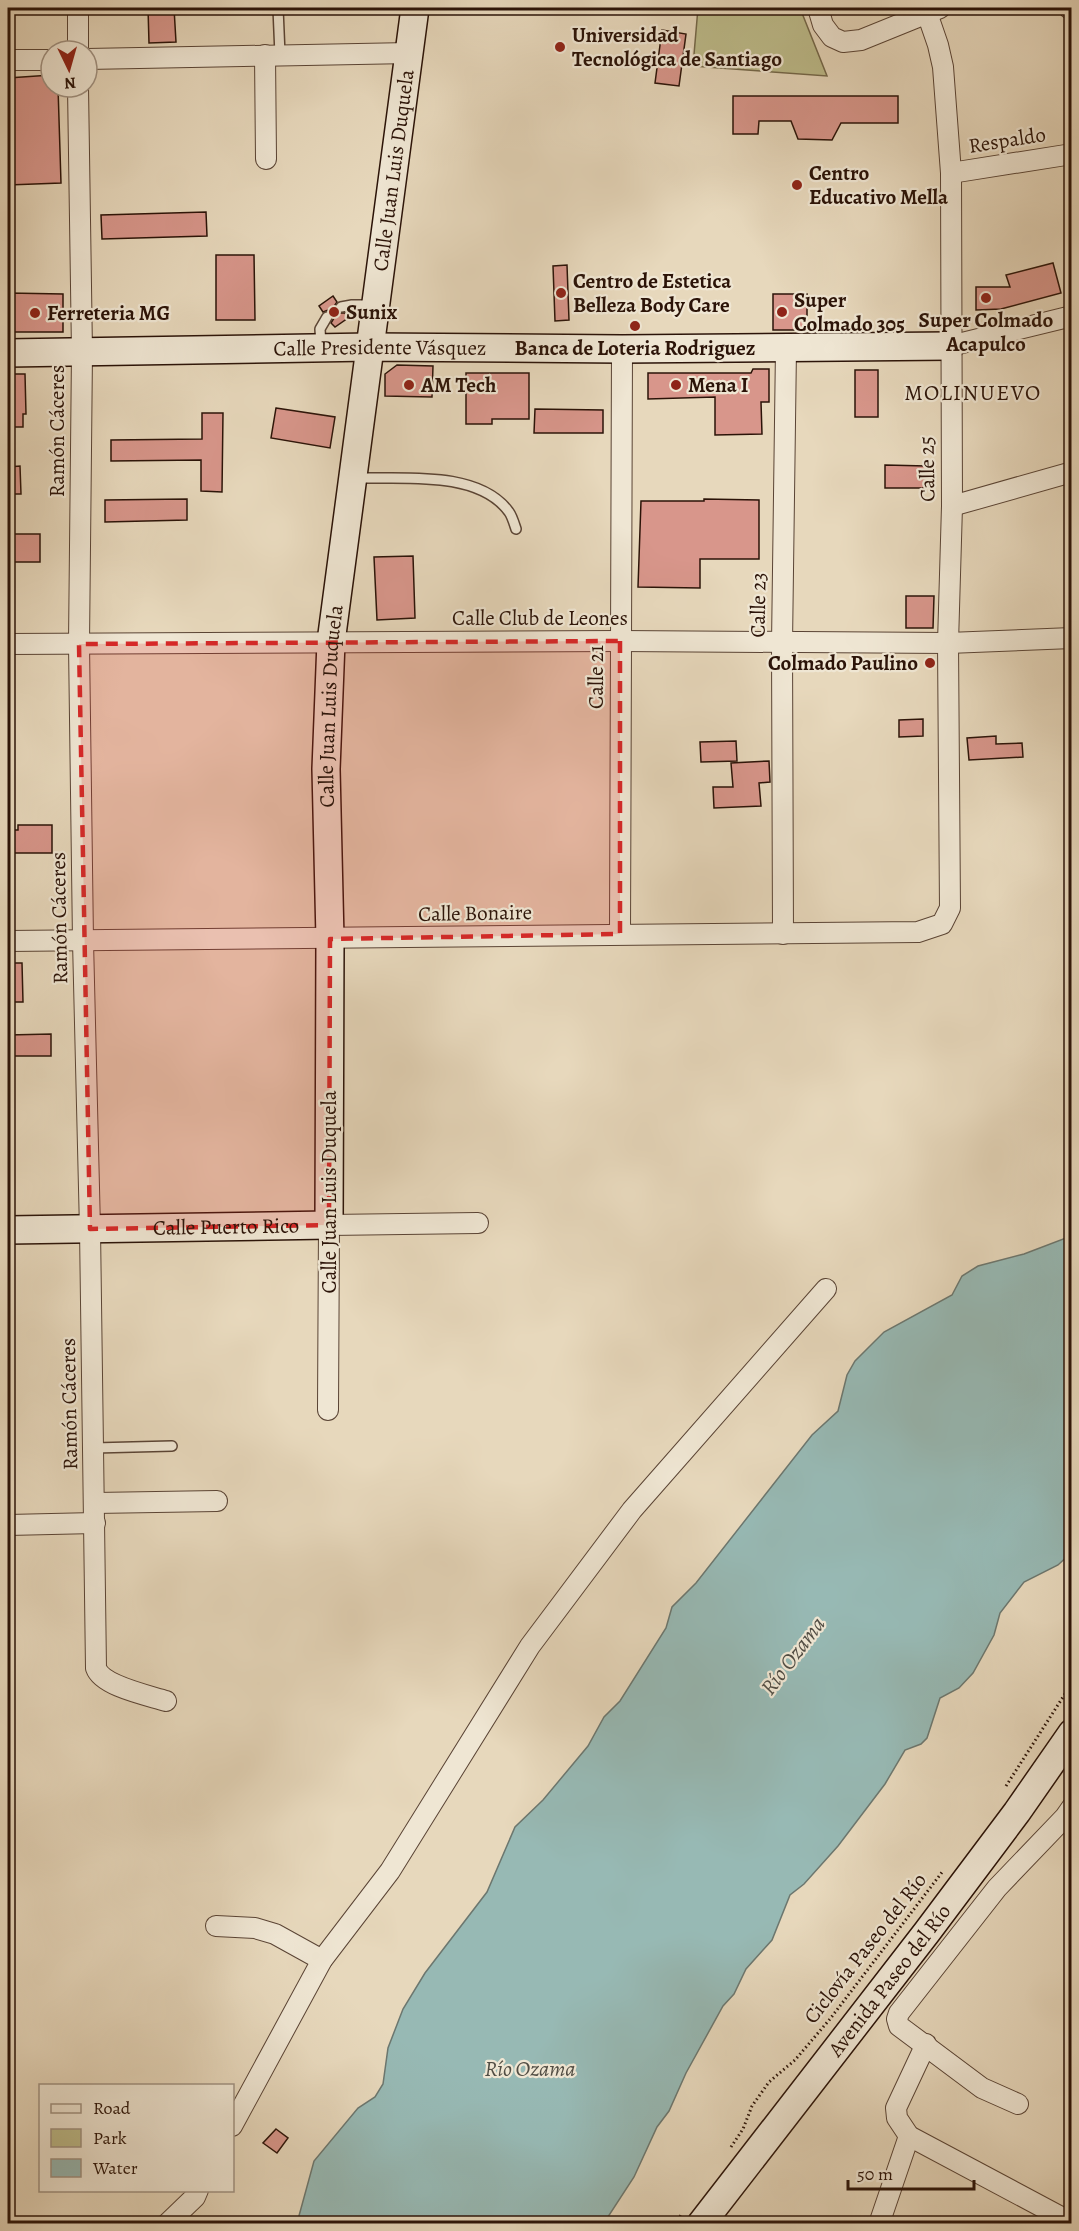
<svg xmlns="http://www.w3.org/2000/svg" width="1079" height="2231" viewBox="0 0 1079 2231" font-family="Alegreya,serif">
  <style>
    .green { fill: #bdbc8b; stroke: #74684a; stroke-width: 1.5 }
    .water { fill: #97b9b4; stroke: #6c776f; stroke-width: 1.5 }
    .building { fill: #d8968b; stroke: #2b1308; stroke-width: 1.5 }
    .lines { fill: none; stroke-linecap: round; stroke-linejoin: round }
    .lane-casing { stroke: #5a4435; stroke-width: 12 }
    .street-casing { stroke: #5a4435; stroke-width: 22 }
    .secondary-casing { stroke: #2b1308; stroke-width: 30 }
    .path { stroke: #2b1308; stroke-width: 3; stroke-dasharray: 1.5 3; stroke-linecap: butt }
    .lane { stroke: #efe6d3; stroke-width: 9 }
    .street { stroke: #efe6d3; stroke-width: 20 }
    .secondary { stroke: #efe6d3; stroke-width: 27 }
    .marked { fill: #d62828; fill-opacity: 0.2; stroke: #d62828; stroke-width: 4.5; stroke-dasharray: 12 8; stroke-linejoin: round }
    .poi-dot { fill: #8f2418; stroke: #efe6d3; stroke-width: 2 }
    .labels { text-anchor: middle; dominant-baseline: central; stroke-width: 4.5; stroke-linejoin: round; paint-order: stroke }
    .poi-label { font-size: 21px; font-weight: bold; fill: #2b1308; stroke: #efe6d3; text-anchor: start }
    .street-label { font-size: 21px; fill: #2b1308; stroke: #efe6d3 }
    .neighbourhood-label { font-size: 22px; letter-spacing: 1.5px; fill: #2b1308; stroke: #efe6d3 }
    .water-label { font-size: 22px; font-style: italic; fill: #514d44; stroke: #efe6d3 }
  </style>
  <rect width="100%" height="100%" fill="#e7d8bc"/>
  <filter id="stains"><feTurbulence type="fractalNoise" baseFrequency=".00333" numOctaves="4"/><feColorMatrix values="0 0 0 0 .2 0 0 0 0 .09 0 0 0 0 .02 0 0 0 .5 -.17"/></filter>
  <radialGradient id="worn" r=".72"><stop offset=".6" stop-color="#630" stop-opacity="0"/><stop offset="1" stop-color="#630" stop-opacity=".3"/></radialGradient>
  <!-- green -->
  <path class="green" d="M698 8H800L827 76 693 66Z"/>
  <!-- water -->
  <path class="water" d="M1071 1236V1553L1058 1565 1024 1582 1000 1613 994 1635 973 1673 959 1688 940 1698 927 1738 921 1744 905 1750 885 1784 838 1846 804 1884 790 1895 772 1940 746 1969 734 1994 723 2006 686 2073 669 2111 657 2127 634 2177 604 2223H297L314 2161 358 2108 375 2097 383 2084 388 2048 403 2009 425 1973 487 1892 515 1827 543 1800 588 1746 604 1717 620 1701 666 1628 672 1607 696 1583 812 1435 838 1411 847 1375 855 1361 884 1332 952 1295 962 1276 978 1266 1024 1254Z"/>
  <!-- building -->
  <g class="building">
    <path d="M148 8H174L176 42 149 43Z"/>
    <path d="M662 30 686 34 679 86 655 83Z"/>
    <path d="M51 75V87H58L61 183 8 185V78Z"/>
    <path d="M733 96H898V123H841L832 140 798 139 791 121H759L758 134H733Z"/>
    <path d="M206 212 207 236 102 239 101 215Z"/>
    <path d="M216 255H254L255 320H216Z"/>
    <path d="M1053 263 1061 293 1001 309 976 310V287H1010L1006 275Z"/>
    <path d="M567 265 569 320 555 321 553 266Z"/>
    <path d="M8 293 63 294V332H8Z"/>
    <rect x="773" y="294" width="34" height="36"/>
    <path d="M333 296 337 302 335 305 336 311 339 313H345L348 318 335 327 331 323 334 318 333 313 328 310 323 312 319 306Z"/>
    <path d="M397 365 433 366 432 397 385 396V374Z"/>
    <path d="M753 369H769V402H761L762 434 715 435V397L648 399V373H751Z"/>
    <rect x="855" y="370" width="23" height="47"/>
    <path d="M466 373H529V419H492V424H466Z"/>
    <path d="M8 374H25L26 414H23V427H8Z"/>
    <path d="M276 408 335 417 330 448 271 438Z"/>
    <path d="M535 409 603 410V433H534Z"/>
    <path d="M202 413H223L222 492 201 491V460L111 461V440L202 439Z"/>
    <path d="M885 465 926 466V488H885Z"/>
    <path d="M20 466 21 494H8V467Z"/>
    <path d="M187 499V520L105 522V500Z"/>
    <path d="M704 499 759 500V559H700V588L638 587 641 501H704Z"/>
    <rect x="8" y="534" width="32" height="28"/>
    <path d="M413 556 415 618 377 620 374 557Z"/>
    <path d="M906 596H934L933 628H906Z"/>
    <path d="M923 719V736L899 737V720Z"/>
    <path d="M996 736V744L1022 743 1023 757 969 760 967 738Z"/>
    <path d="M736 741 737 761 701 762 700 742Z"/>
    <path d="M769 761 770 782 759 783 761 806 714 808 713 787H733L731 763Z"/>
    <path d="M18 825H52V853H8V830H18Z"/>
    <path d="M8 963H22L23 1002H8Z"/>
    <path d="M51 1034V1056H8V1035Z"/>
    <path d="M276 2129 288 2138 277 2153 263 2143Z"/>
  </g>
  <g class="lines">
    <defs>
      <g id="lane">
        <path d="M278 8 280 55"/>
        <path d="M341 307 352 305H373"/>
        <path d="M321 345 320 329 327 317"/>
        <path d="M356 478C402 479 479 470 509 512 512 516 514 523 516 529"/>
        <path d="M94 1448 172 1446"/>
      </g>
      <g id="street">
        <path d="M818 8 823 25 832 37 843 42 861 40 940 8"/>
        <path d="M1069 8 1072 9"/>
        <path d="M78 51V8"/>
        <path d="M265 55 266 159"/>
        <path d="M87 59 410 53"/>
        <path d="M8 60H51"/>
        <path d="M78 87 82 352 79 644 83 941 90 1229 96 1668C102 1686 147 1695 166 1701"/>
        <path d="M951 173 1072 154"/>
        <path d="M950 346 1072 316"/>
        <path d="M952 506 1072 472"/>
        <path d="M8 644 620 641 948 643 1072 638"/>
        <path d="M620 934 622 349"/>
        <path d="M783 934 782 644 786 348"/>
        <path d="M8 941 918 932 942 924 950 908 948 643 952 506 951 173 943 67 938 45 927 13"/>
        <path d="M328 1410 329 1225 478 1223"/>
        <path d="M95 1503 217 1501"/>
        <path d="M8 1525 95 1523"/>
        <path d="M216 1926 255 1928 275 1934 322 1960"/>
        <path d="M926 2044 896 2108 897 2118 909 2136 1061 2217 1072 2219"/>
        <path d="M1018 2104 982 2088 899 2026 897 2019 899 2013 997 1888 1065 1817 1072 1807"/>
        <path d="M232 2126 322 1960 390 1871 530 1646 632 1510 826 1289"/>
        <path d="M167 2224 195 2197 198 2190"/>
        <path d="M879 2224 909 2136"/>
      </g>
      <g id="secondary">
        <path id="s1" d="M8 353 370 347 622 349 950 346"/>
        <path id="s2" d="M8 1230 329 1225 330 939 326 769 331 642 415 8"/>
        <path id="s3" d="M701 2224 927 1932 1017 1812 1072 1733"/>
      </g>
    </defs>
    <!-- lane casing -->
    <use href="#lane" class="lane-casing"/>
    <!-- street casing -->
    <use href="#street" class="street-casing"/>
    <!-- secondary casing -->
    <use href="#secondary" class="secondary-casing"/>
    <!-- path -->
    <g class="path">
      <path d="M1006 1786 1072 1683"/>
      <path d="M731 2147 743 2129 752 2106 769 2082 795 2060 830 2019 943 1871"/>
      <path d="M675 2224 681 2215"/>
    </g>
    <!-- lane -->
    <use href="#lane" class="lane"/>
    <!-- street -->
    <use href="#street" class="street"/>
    <!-- secondary -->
    <use href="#secondary" class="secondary"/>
  </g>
  <!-- marked area -->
  <path class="marked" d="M620 641V934L330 939 329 1225 90 1229 79 644Z"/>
  <!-- markers -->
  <g class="poi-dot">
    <circle cx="560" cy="47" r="6"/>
    <circle cx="797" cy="185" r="6"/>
    <circle cx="561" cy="293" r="6"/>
    <circle cx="986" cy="298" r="6"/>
    <circle cx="334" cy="312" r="6"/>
    <circle cx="782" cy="312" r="6"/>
    <circle cx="35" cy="313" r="6"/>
    <circle cx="635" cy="326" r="6"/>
    <circle cx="409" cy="385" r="6"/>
    <circle cx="676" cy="385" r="6"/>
    <circle cx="930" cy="663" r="6"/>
  </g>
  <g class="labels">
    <!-- poi labels -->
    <g class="poi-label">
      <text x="572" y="35">Universidad<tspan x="572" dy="24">Tecnológica de Santiago</tspan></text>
      <text x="809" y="173">Centro<tspan x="809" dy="24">Educativo Mella</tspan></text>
      <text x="573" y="281">Centro de Estetica<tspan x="573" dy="24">Belleza Body Care</tspan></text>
      <text x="794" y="300">Super<tspan x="794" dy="24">Colmado 305</tspan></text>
      <text x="346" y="312">Sunix</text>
      <text x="47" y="313">Ferreteria MG</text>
      <text x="986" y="320" text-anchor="middle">Super Colmado<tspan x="986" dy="24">Acapulco</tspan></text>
      <text x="635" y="348" text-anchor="middle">Banca de Loteria Rodriguez</text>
      <text x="421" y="385">AM Tech</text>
      <text x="688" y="385">Mena I</text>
      <text x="918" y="663" text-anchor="end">Colmado Paulino</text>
    </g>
    <!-- street labels -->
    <g class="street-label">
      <text transform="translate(1007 140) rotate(-9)">Respaldo</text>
      <text stroke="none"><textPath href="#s2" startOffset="1380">Calle Juan Luis Duquela</textPath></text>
      <text stroke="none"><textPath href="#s1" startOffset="372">Calle Presidente Vásquez</textPath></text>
      <text transform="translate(57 431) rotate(-90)">Ramón Cáceres</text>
      <text transform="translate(927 469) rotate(-91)">Calle 25</text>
      <text transform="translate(758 605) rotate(-89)">Calle 23</text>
      <text x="540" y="618">Calle Club de Leones</text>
      <text transform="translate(596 677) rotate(-90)">Calle 21</text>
      <text stroke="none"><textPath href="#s2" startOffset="840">Calle Juan Luis Duquela</textPath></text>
      <text transform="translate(475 913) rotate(-1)">Calle Bonaire</text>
      <text transform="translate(59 918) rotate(-91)">Ramón Cáceres</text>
      <text transform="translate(329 1192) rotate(-90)">Calle Juan Luis Duquela</text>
      <text stroke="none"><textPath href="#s2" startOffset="218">Calle Puerto Rico</textPath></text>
      <text transform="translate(69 1404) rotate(-91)">Ramón Cáceres</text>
      <text transform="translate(865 1948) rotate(-52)">Ciclovía Paseo del Río</text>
      <text stroke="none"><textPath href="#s3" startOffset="308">Avenida Paseo del Río</textPath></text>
    </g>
    <!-- neighbourhood labels -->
    <g class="neighbourhood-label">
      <text x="973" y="393">MOLINUEVO</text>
    </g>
    <!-- water labels -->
    <g class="water-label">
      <text transform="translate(793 1656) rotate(-53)">Río Ozama</text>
      <text x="530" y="2069">Río Ozama</text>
    </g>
  </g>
  <!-- margin -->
  <rect width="1079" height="2231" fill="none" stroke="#e7d8bc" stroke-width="30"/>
  <rect x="9" y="9" width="1061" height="2213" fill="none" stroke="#2b1308" stroke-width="3"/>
  <rect x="15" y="15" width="1049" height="2201" fill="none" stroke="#2b1308" stroke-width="1.5"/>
  <!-- legend -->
  <rect x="39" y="2084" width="195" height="108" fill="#efe6d3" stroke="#a19282" stroke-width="1.5"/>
  <rect x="51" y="2104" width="30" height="9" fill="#efe6d3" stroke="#a19282" stroke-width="1.5"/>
  <text x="93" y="2114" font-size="18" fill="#2b1308">Road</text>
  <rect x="51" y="2129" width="30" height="18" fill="#bdbc8b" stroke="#a19282" stroke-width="1.5"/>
  <text x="93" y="2144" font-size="18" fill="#2b1308">Park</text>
  <rect x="51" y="2159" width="30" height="18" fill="#97b9b4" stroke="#a19282" stroke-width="1.5"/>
  <text x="93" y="2174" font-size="18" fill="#2b1308">Water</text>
  <!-- north arrow -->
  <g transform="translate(69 69) rotate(175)"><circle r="28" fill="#efe6d3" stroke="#a19282" stroke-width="1.5"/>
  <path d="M0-4.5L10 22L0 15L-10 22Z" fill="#8f2418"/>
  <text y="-9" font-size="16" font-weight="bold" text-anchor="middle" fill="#2b1308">N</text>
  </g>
  <!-- scale -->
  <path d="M848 2180v9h126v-9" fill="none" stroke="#2b1308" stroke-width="3"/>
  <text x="857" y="2180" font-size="18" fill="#2b1308" stroke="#efe6d3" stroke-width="4.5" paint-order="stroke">50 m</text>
  <rect width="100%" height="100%" filter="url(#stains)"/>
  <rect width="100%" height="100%" fill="url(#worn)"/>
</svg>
